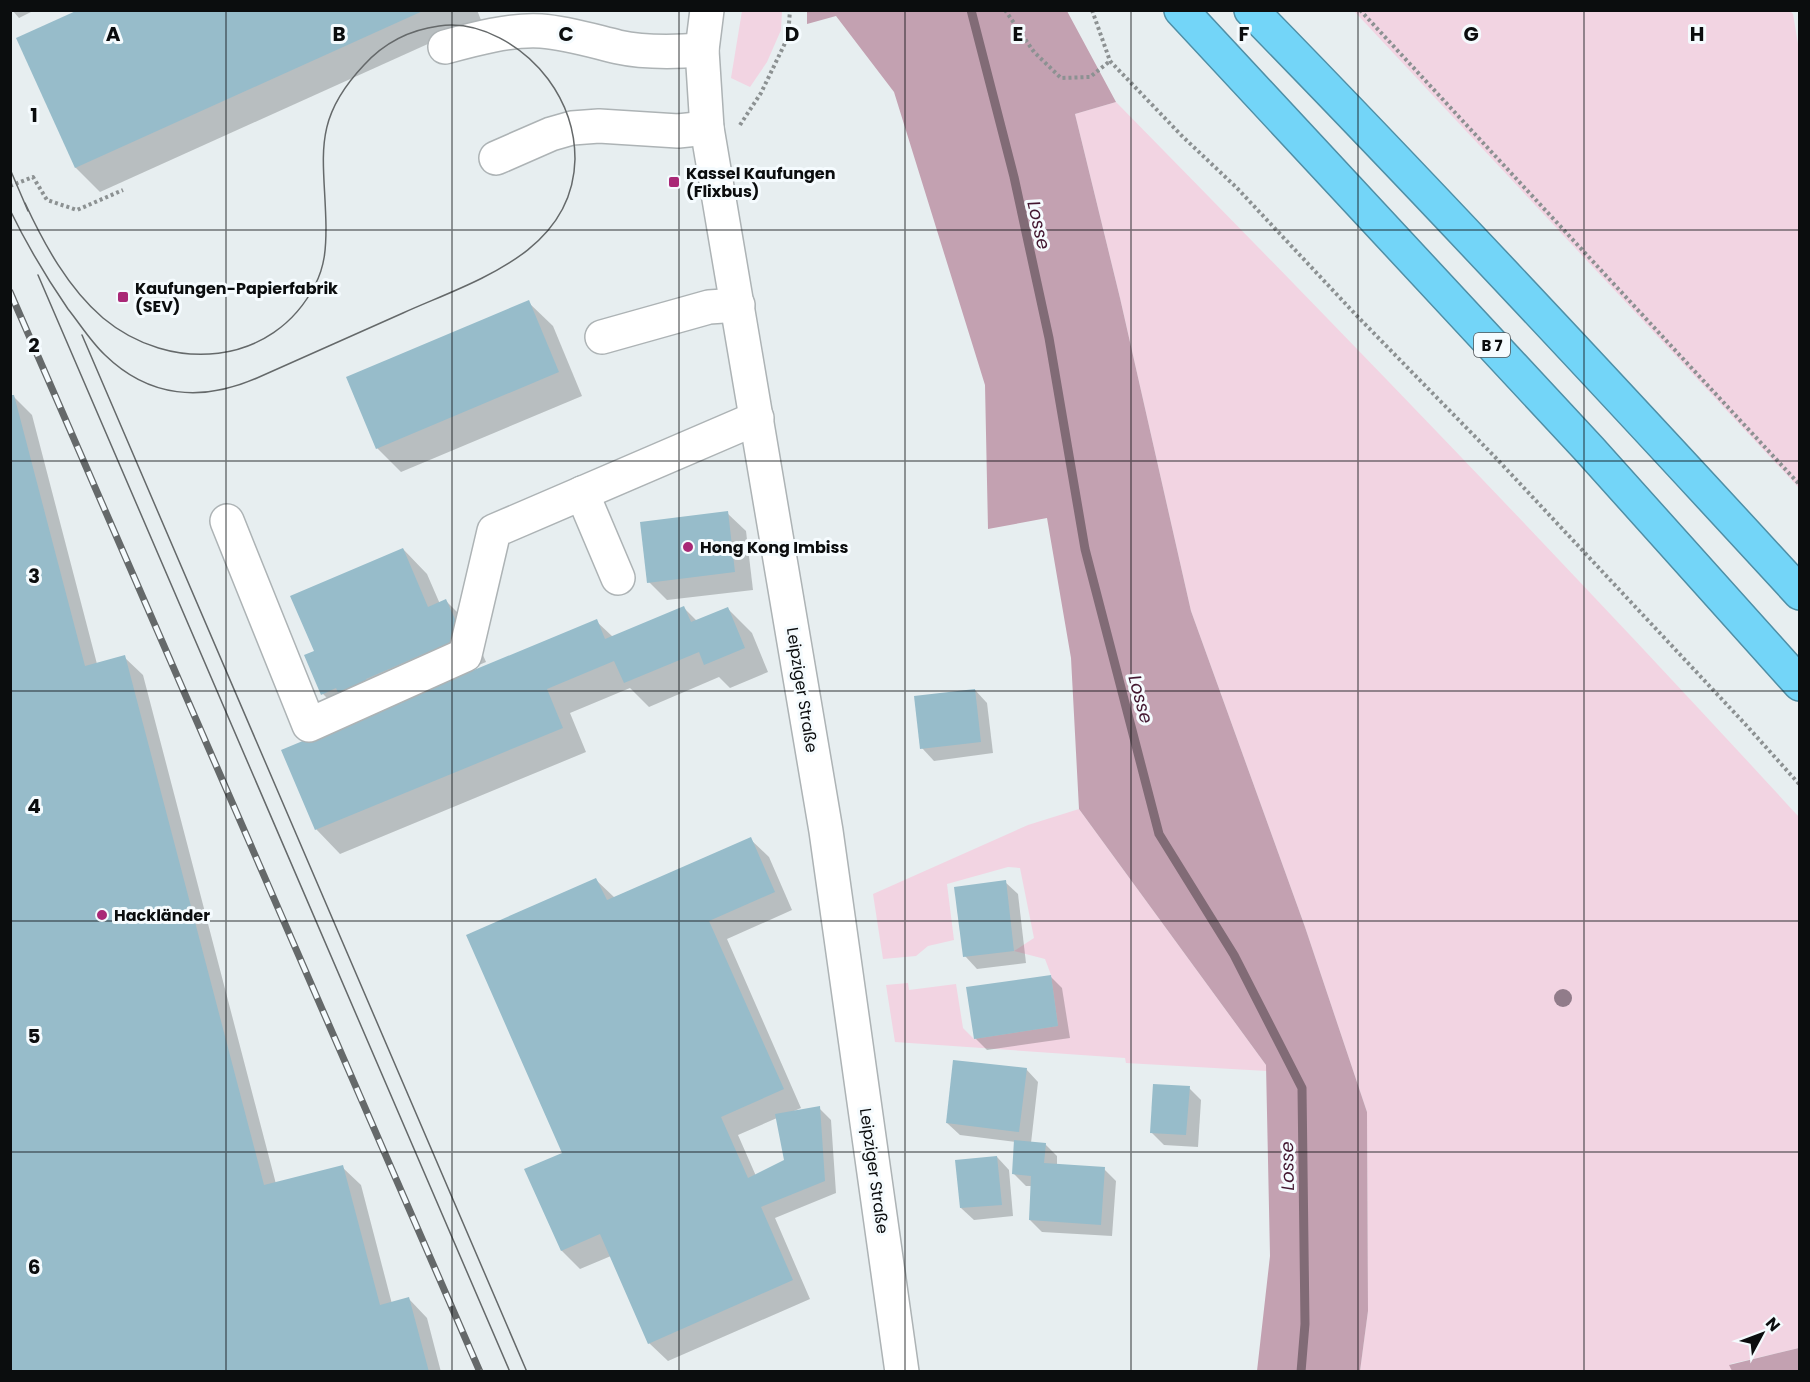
<svg xmlns="http://www.w3.org/2000/svg" width="1810" height="1382" viewBox="0 0 1810 1382" font-family="Poppins,sans-serif">
  <style>
    .green { fill: #f2d4e2 }
    .forest { fill: #c3a1b1 }
    .shadow { fill: #0003; fill-rule: evenodd }
    .lines { fill: none; stroke-linecap: round; stroke-linejoin: round }
    .stream { stroke: #816b76; stroke-width: 9 }
    .building { fill: #97bcca }
    .minor-casing { stroke: #adb3b5; stroke-width: 36 }
    .highway-casing { stroke: #4f8fa6; stroke-width: 36 }
    .path { stroke: #8c9192; stroke-width: 4; stroke-dasharray: 3 3; stroke-linecap: butt }
    .minor { stroke: #fff; stroke-width: 33 }
    .highway { stroke: #73d5f8; stroke-width: 33 }
    .tram { stroke: #65696a; stroke-width: 1.5 }
    .rail-casing { stroke: #65696a; stroke-width: 7 }
    .rail { stroke: #f5fbfe; stroke-width: 4.5; stroke-dasharray: 14; stroke-linecap: butt }
    .tree { fill: #917c8a }
    .grid { fill: none; stroke: #0b0d0e; stroke-width: 1.5; stroke-opacity: 0.55 }
    .poi-dot { fill: #a92876; stroke: #f5fbfe; stroke-width: 2 }
    .labels { text-anchor: middle; dominant-baseline: central; stroke-width: 6; stroke-linejoin: round; paint-order: stroke }
    .shield { fill: #f5fbfe; stroke: #515456; stroke-width: 1.5 }
    .shield-label { font-size: 15px; font-weight: bold; fill: #0b0d0e }
    .poi-label { font-size: 16px; font-weight: bold; fill: #0b0d0e; stroke: #f5fbfe; text-anchor: start }
    .street-label { font-size: 16px; fill: #0b0d0e; stroke: #f5fbfe }
    .water-label { font-size: 18px; font-style: italic; fill: #431730; stroke: #f5fbfe }
    .grid-label { font-size: 20px; text-anchor: middle; font-weight: bold; fill: #0b0d0e; stroke: #f5fbfe; stroke-width: 6; stroke-linejoin: round; paint-order: stroke }
  </style>
  <rect width="100%" height="100%" fill="#e7eef0"/>
  <!-- green -->
  <g class="green">
    <path d="M742 11H782L781 30 767 62 750 87 731 78Z"/>
    <path d="M1354 11H1790L1793 14 1800 56 1799 488Z"/>
    <path d="M1116 102C1347 337 1576 574 1799 817V1348L1730 1364 1732 1371H1360L1368 1311 1367 1112 1305 927 1191 611 1120 298 1075 114Z"/>
    <path d="M1079 809 1266 1065 1267 1071 1126 1063 1125 1058 895 1042 886 985 908 983 909 990 956 984 963 1028 974 1039 1058 1026 1051 975 1045 959 1014 951 1034 938 1020 868 1008 867 947 884 954 940 928 946 916 956 883 959 873 894 1028 825Z"/>
  </g>
  <!-- forest -->
  <g class="forest">
    <path d="M807 11H1067L1116 102 1075 114 1120 298 1191 611 1305 927 1367 1112 1368 1311 1360 1371H1257L1270 1256 1266 1065 1079 809 1071 658 1047 518 988 529 985 385 894 92 836 16 807 24Z"/>
    <path d="M1799 1348V1371H1732L1729 1365Z"/>
  </g>
  <!-- shadow -->
  <g class="shadow">
    <path d="M12 10H35L19 18Z"/>
    <path d="M81 10H477L481 20 100 192 76 168 18 39Z"/>
    <path d="M528 302 553 326 582 396 401 472 377 448Z"/>
    <path d="M13 396 32 415 97 664 124 657 143 675 276 1184 342 1167 361 1185 392 1304 409 1299 427 1318 441 1372H10Z"/>
    <path d="M727 513 746 531 753 590 667 600 649 582Z"/>
    <path d="M403 549 427 574 440 604 446 601 470 625 486 662 390 703 391 706 596 621 613 637 684 608 697 621 728 609 752 633 768 672 730 688 719 677 649 707 630 688 570 713 586 752 340 854 316 829 360 718H347L323 694 316 651Z"/>
    <path d="M975 690 987 703 993 753 934 761 922 748Z"/>
    <path d="M750 839 769 857 792 910 727 939 801 1108 794 1111 819 1108 831 1120 836 1193 775 1218 810 1299 668 1361 649 1343 611 1256 580 1269 562 1251 526 1170 564 1153 596 880 615 898ZM777 1118 786 1161 756 1176 738 1135Z"/>
    <path d="M1005 882 1018 894 1026 963 977 969 965 956Z"/>
    <path d="M1050 976 1062 988 1070 1038 987 1050 975 1038Z"/>
    <path d="M1026 1069 1038 1082 1031 1143 1045 1144 1057 1156V1165L1104 1169 1116 1181 1112 1236 1042 1232 1030 1220 1032 1186H1026L1014 1174 1016 1142 960 1135 947 1123Z"/>
    <path d="M1189 1088 1201 1100 1198 1147 1164 1145 1151 1132Z"/>
    <path d="M997 1157 1009 1170 1013 1216 974 1220 961 1208Z"/>
  </g>
  <g class="lines">
    <!-- stream -->
    <path class="stream" d="M971 10 1014 177 1049 338 1085 549 1159 834 1234 955 1302 1088 1305 1324 1301 1372"/>
  </g>
  <!-- building -->
  <g class="building">
    <path d="M78 10H425L75 168 16 38Z"/>
    <path d="M529 300 559 372 376 449 346 377Z"/>
    <path d="M10 395H14L85 666 125 655 264 1185 343 1165 380 1305 409 1297 429 1372H10Z"/>
    <path d="M728 511 735 572 647 583 640 522Z"/>
    <path d="M403 548 428 607 446 599 463 637 366 679 372 691 343 703 336 688 321 695 304 655 314 651 290 596Z"/>
    <path d="M684 606 691 622 728 607 745 648 704 665 699 652 624 683 614 661 547 689 563 728 315 830 281 750 597 619 605 639Z"/>
    <path d="M975 689 981 742 920 749 914 696Z"/>
    <path d="M751 837 775 892 709 921 784 1089 721 1117 748 1178 784 1160 775 1114 820 1106 825 1181 761 1207 793 1280 648 1344 600 1234 561 1251 524 1169 562 1153 466 935 596 878 607 900Z"/>
    <path d="M1006 880 1014 951 963 957 954 887Z"/>
    <path d="M1051 975 1058 1026 974 1039 966 987Z"/>
    <path d="M953 1060 1027 1068 1019 1132 946 1123Z"/>
    <path d="M1153 1084 1190 1086 1186 1135 1150 1133Z"/>
    <path d="M1014 1140 1046 1143 1044 1163 1105 1167 1101 1225 1029 1220 1031 1176 1012 1174Z"/>
    <path d="M997 1156 1002 1205 960 1208 955 1160Z"/>
  </g>
  <g class="lines">
    <defs>
      <g id="minor">
        <path d="M707 10 702 50 707 128 826 831 902 1372"/>
        <path d="M445 47C474 39 511 29 541 31 568 33 593 41 618 47 645 53 675 52 702 50"/>
        <path d="M496 158 551 134 572 128 599 126 678 131 707 128"/>
        <path d="M602 337 709 307 738 305"/>
        <path d="M582 493 618 578"/>
        <path d="M227 521 309 725 465 655 494 531 757 418"/>
      </g>
      <g id="highway">
        <path d="M1181 10 1590 450 1800 684"/>
        <path d="M1251 10C1438 201 1619 396 1800 593"/>
      </g>
    </defs>
    <!-- minor casing -->
    <use href="#minor" class="minor-casing"/>
    <!-- highway casing -->
    <use href="#highway" class="highway-casing"/>
    <!-- path -->
    <g class="path">
      <path d="M1005 10 1034 52 1061 78 1090 77 1110 61"/>
      <path d="M1092 10 1110 61 1182 136 1237 188 1357 316 1495 457 1746 725 1800 785"/>
      <path d="M1360 10 1800 485"/>
      <path d="M740 125 761 93 788 37 790 10"/>
      <path d="M10 186 33 177 47 200 77 210 123 190"/>
    </g>
    <!-- minor -->
    <use href="#minor" class="minor"/>
    <!-- highway -->
    <use href="#highway" class="highway"/>
    <!-- tram -->
    <g class="tram">
      <path d="M10 169 28 211"/>
      <path d="M10 210C27 245 46 277 68 309 80 324 91 342 105 355 149 398 202 402 257 378 306 356 354 335 403 313 474 281 573 253 575 159 575 129 565 102 548 79 523 46 480 20 439 26 409 30 384 43 364 65 310 122 325 157 326 227 326 248 325 266 315 285 273 367 170 374 103 318 68 288 44 244 25 203"/>
      <path d="M38 275 510 1372"/>
      <path d="M82 335 527 1372"/>
    </g>
    <defs>
      <path id="rail" d="M10 292 480 1372"/>
    </defs>
    <!-- rail casing -->
    <use href="#rail" class="rail-casing"/>
    <!-- rail -->
    <use href="#rail" class="rail"/>
  </g>
  <!-- trees -->
  <circle class="tree" cx="1563" cy="998" r="9"/>
  <!-- grid -->
  <path class="grid" d="M226 10V1372M452 10V1372M679 10V1372M905 10V1372M1131 10V1372M1358 10V1372M1584 10V1372M10 230H1800M10 461H1800M10 691H1800M10 921H1800M10 1152H1800"/>
  <!-- markers -->
  <g class="poi-dot">
    <rect x="668" y="176" width="12" height="12" rx="3"/>
    <rect x="117" y="291" width="12" height="12" rx="3"/>
    <circle cx="688" cy="547" r="6"/>
    <circle cx="102" cy="915" r="6"/>
  </g>
  <g class="labels">
    <!-- shield labels -->
    <rect class="shield" x="1474" y="333" width="36" height="24" rx="4.5"/>
    <g class="shield-label">
      <text x="1492" y="345">B 7</text>
    </g>
    <!-- poi labels -->
    <g class="poi-label">
      <text x="686" y="173">Kassel Kaufungen<tspan x="686" dy="18">(Flixbus)</tspan></text>
      <text x="135" y="288">Kaufungen-Papierfabrik<tspan x="135" dy="18">(SEV)</tspan></text>
      <text x="700" y="547">Hong Kong Imbiss</text>
      <text x="114" y="915">Hackländer</text>
    </g>
    <!-- street labels -->
    <g class="street-label">
      <text transform="translate(802 690) rotate(81)">Leipziger Straße</text>
      <text transform="translate(874 1171) rotate(82)">Leipziger Straße</text>
    </g>
    <!-- water labels -->
    <g class="water-label">
      <text transform="translate(1039 225) rotate(77)">Losse</text>
      <text transform="translate(1141 699) rotate(75)">Losse</text>
      <text transform="translate(1287 1166) rotate(-91)">Losse</text>
    </g>
  </g>
  <g class="grid-label">
    <text x="113" y="41">A</text>
    <text x="339" y="41">B</text>
    <text x="566" y="41">C</text>
    <text x="792" y="41">D</text>
    <text x="1018" y="41">E</text>
    <text x="1244" y="41">F</text>
    <text x="1471" y="41">G</text>
    <text x="1697" y="41">H</text>
    <text x="34" y="122">1</text>
    <text x="34" y="352">2</text>
    <text x="34" y="583">3</text>
    <text x="34" y="813">4</text>
    <text x="34" y="1043">5</text>
    <text x="34" y="1274">6</text>
  </g>
  <!-- border -->
  <rect width="1810" height="1382" fill="none" stroke="#0b0d0e" stroke-width="24"/>
  <!-- north arrow -->
  <g transform="translate(1762 1334) rotate(49)" stroke="#f5fbfe" stroke-width="4.5" paint-order="stroke">
  <path d="M0-4.5L10 22L0 15L-10 22Z" fill="#0b0d0e"/>
  <text y="-9" font-size="16" font-weight="bold" text-anchor="middle" fill="#0b0d0e">N</text>
  </g>
</svg>
